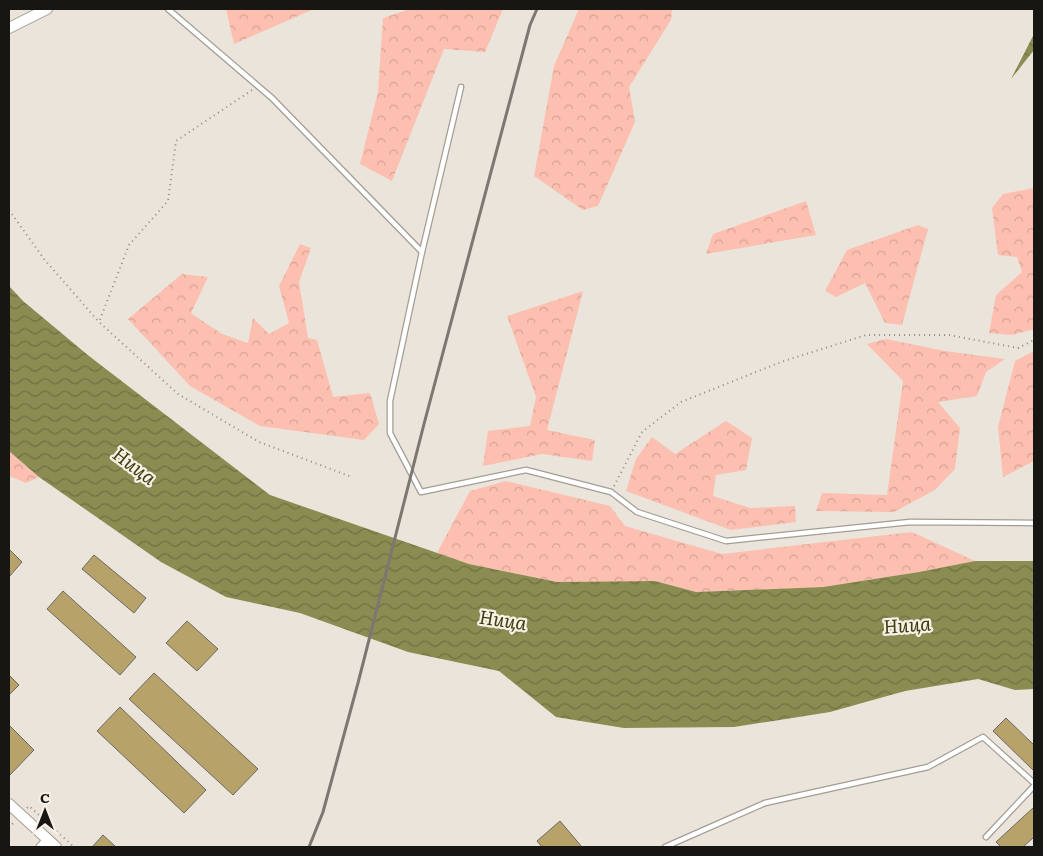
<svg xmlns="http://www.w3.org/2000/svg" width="1043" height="856" viewBox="0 0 1043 856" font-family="Literata,serif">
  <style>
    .forest { fill: url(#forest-crowns) }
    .water { fill: url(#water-waves) }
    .building { fill: #b7a369; stroke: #6c6961 }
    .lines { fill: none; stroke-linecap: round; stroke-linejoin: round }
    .service-casing { stroke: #a49d95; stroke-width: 7 }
    .minor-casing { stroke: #a49d95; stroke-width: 11 }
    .tertiary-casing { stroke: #a49d95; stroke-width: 12 }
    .path { stroke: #8f8b84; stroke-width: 2; stroke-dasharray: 1 4; stroke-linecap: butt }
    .service { stroke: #fff; stroke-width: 4.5 }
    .minor { stroke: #fff; stroke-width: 9 }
    .tertiary { stroke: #fff; stroke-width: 10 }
    .rail { stroke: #7c7771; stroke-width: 3 }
    .labels { text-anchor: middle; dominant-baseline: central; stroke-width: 4.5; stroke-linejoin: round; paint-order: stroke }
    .water-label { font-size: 19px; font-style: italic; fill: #3d3d0e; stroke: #f8f1e8 }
  </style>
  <defs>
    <pattern id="forest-crowns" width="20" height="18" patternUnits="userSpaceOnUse" patternTransform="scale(1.25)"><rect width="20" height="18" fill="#fcbfb0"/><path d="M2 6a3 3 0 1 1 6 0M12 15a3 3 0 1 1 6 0" fill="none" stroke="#d7a396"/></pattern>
    <pattern id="water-waves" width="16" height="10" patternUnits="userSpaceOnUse" patternTransform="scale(1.25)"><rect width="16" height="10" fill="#8a8c51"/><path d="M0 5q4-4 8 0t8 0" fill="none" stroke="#707142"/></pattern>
  </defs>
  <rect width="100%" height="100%" fill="#ebe4db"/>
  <!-- forest -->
  <g class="forest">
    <path d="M226 9H314L234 44Z"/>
    <path d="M410 9H503L485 52 444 49 392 181 360 164 378 92 383 18Z"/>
    <path d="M579 9H672L671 20 629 87 635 122 598 206 583 210 534 176 554 66Z"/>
    <path d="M1034 188V329L1012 335 989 333 996 295 1022 272 1017 257 998 255 992 208 1003 194Z"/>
    <path d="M806 201 816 235 706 254 713 234Z"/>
    <path d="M918 225 928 229 902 325 885 323 865 283 836 297 825 291 847 250Z"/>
    <path d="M300 244 311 248 299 282 308 338 317 340 333 397 370 393 379 424 364 440 260 426 190 386 128 319 182 274 208 277 191 313 222 334 248 343 253 318 269 334 289 323 279 286Z"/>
    <path d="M583 291 547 430 595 440 592 461 542 454 483 466 488 431 530 426 536 397 507 316Z"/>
    <path d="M886 339 945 351 1005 359 986 372 977 396 938 402 960 428 955 469 935 490 894 512 816 511 822 493 887 495 903 381 867 344Z"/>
    <path d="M1034 351V461L1003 477 998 427 1015 361Z"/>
    <path d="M726 421 752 438 746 470 716 475 713 496 750 508 795 506 796 522 731 530 626 491 636 459 652 437 675 454Z"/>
    <path d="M9 451 39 477 26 483 9 476Z"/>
    <path d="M506 481 610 506 625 526 722 554 912 532 975 561 919 572 823 587 696 592 655 581 557 582 469 564 437 553 470 491Z"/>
  </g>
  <!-- water -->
  <g class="water">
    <path d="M1034 34V50L1011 79Z"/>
    <path d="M9 286 23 301 89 356 270 495 469 564 557 582 655 581 696 592 823 587 919 572 975 561H1034V689L1015 690 978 679 905 691 830 712 734 727 624 728 556 717 499 671 408 652 300 613 226 597 161 562 39 477 9 451Z"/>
  </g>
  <!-- building -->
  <g class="building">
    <path d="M9 549 22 562 9 577Z"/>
    <path d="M94 555 146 598 134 613 82 569Z"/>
    <path d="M63 591 136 657 120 675 47 609Z"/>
    <path d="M187 621 218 649 197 671 166 643Z"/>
    <path d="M154 673 258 769 233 795 129 699Z"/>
    <path d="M9 675 19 685 9 695Z"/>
    <path d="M120 707 206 790 184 813 97 731Z"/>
    <path d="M1006 718 1034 745V771L993 731Z"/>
    <path d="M9 725 34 750 9 776Z"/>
    <path d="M1034 807V837L1023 847H1001L996 842Z"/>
    <path d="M560 821 582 847H542L537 841Z"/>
    <path d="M103 835 116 847H92Z"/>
  </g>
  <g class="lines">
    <defs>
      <g id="service">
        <path d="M168 9 272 98 422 252 390 401V433L421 492 526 470 611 492 637 512 726 541 910 522 1034 523"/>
        <path d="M422 252 461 87"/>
        <path d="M986 837 1034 786"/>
        <path d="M665 847 765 803 928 767 983 737 1034 783"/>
      </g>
      <path id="minor" d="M41 847 48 840"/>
      <g id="tertiary">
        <path d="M9 28 47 9"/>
        <path d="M9 804 56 847"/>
      </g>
    </defs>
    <!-- service casing -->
    <use href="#service" class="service-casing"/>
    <!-- minor casing -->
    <use href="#minor" class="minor-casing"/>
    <!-- tertiary casing -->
    <use href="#tertiary" class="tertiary-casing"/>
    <!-- path -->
    <g class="path">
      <path d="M252 90 176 141 168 201 129 245 99 322 178 394 259 442 352 477"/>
      <path d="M9 210 44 259 99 322"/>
      <path d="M614 486 642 432 681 402 781 362 866 335H949L1018 348 1034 340"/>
      <path d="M27 808 29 806 74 847"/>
      <path d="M9 828 14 822"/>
    </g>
    <!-- service -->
    <use href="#service" class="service"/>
    <!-- minor -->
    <use href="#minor" class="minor"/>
    <!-- tertiary -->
    <use href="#tertiary" class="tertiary"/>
    <!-- rail -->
    <path class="rail" d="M309 847 323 812 358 683 424 424 530 25 537 9"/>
  </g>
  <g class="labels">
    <!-- water labels -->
    <g class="water-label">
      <text transform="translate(135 465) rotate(37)">Ница</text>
      <text transform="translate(503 619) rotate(8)">Ница</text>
      <text transform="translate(907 624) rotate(-4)">Ница</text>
    </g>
  </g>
  <!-- border -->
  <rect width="1043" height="856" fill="none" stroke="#181613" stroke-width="20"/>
  <!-- north arrow -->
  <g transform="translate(45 811)" stroke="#f8f1e8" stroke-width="4" paint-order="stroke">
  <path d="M0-4L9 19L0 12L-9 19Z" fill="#181613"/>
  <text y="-8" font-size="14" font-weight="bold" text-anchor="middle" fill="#181613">С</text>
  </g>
</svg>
